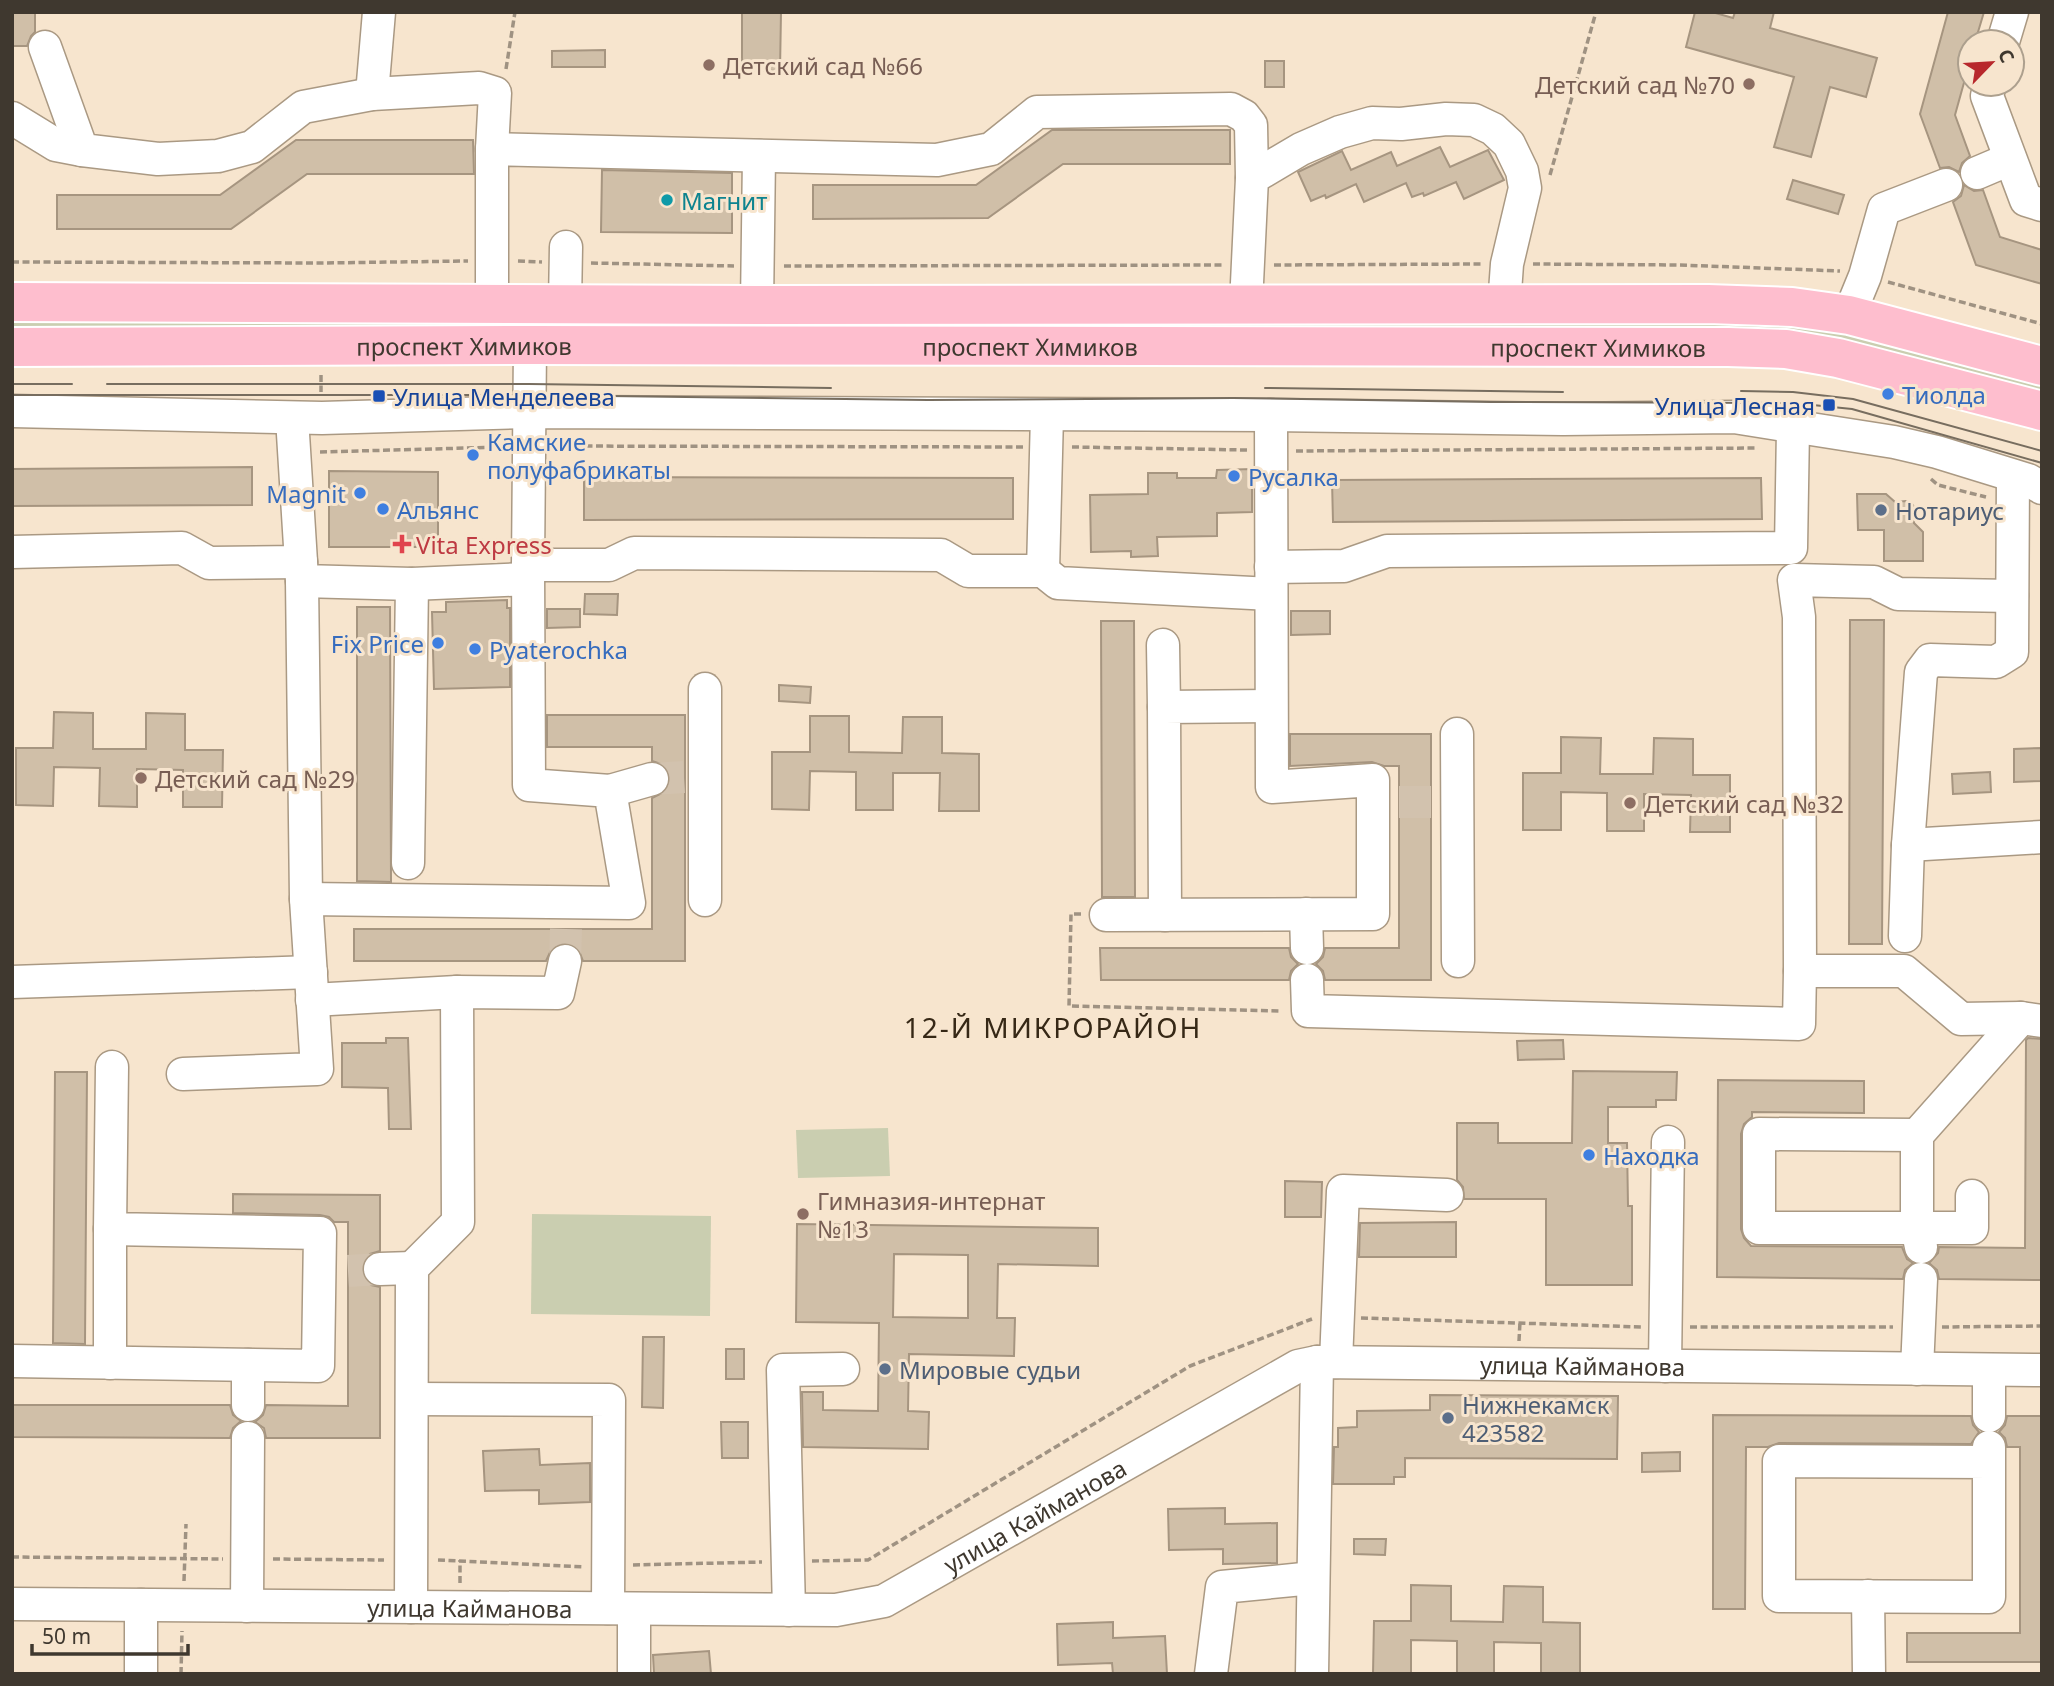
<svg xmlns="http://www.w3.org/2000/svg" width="2054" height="1686" viewBox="0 0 2054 1686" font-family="'Noto Sans',sans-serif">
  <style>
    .green { fill: #caceb0 }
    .building { fill: #d0bfa8; stroke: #a69580; stroke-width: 2; fill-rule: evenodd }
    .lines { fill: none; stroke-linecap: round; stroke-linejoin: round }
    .minor-tunnel { stroke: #d2c2ae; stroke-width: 32; stroke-dasharray: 32 16; stroke-linecap: butt }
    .minor-casing { stroke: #aa9983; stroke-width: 35 }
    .major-casing { stroke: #fff; stroke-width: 42 }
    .path { stroke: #9f9282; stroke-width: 3.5; stroke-dasharray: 7 3.5; stroke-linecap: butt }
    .minor { stroke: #fff; stroke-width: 32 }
    .major { stroke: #febece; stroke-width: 38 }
    .tram { stroke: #776d5f; stroke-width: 2 }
    .education-dot { fill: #8d6e63; stroke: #f7e5ce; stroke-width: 2.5 }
    .culture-dot { fill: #0f9aa8; stroke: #f7e5ce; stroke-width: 2.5 }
    .shop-dot { fill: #3f7fe0; stroke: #f7e5ce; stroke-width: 2.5 }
    .transit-dot { fill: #1a4fb4; stroke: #f7e5ce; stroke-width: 2.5 }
    .service-dot { fill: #5c6f8a; stroke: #f7e5ce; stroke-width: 2.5 }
    .health-dot { fill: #e0444e; stroke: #f7e5ce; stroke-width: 2.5 }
    .labels { text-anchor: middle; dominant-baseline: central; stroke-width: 6; stroke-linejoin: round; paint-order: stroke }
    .education-label { font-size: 24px; fill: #785e54; stroke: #f7e5ce; text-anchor: start }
    .culture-label { font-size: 24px; fill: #0d838f; stroke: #f7e5ce; text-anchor: start }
    .street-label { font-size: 24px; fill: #3f382f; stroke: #f7e5ce }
    .shop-label { font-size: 24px; fill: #366cbe; stroke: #f7e5ce; text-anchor: start }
    .transit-label { font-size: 24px; fill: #164399; stroke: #f7e5ce; text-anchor: start }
    .service-label { font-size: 24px; fill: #4e5e75; stroke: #f7e5ce; text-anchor: start }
    .health-label { font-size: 24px; fill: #be3a42; stroke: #f7e5ce; text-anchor: start }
    .quarter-label { font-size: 28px; letter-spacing: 2px; fill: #362816; stroke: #f7e5ce }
  </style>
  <rect width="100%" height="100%" fill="#f7e5ce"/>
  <!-- green -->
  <g class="green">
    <path d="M14 320H1728L1845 331 2042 383V394L1882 349 14 331Z"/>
    <path d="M888 1128 890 1176 798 1178 796 1130Z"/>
    <path d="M532 1214 711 1216 710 1316 531 1314Z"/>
  </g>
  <!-- building -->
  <g class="building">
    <path d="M12 12H35V32L31 36 27 46H12Z"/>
    <path d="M742 12H781L780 71 742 70Z"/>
    <path d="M1695 12H1712L1733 18 1735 12H1774L1770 28 1877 58 1866 97 1830 87 1811 157 1774 147 1794 77 1686 47Z"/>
    <path d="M1948 12H1984L1975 42H1970V61L1955 115 1970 156 1962 163 1959 172 1949 167 1940 168 1920 114Z"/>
    <path d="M605 50V67H552V51Z"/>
    <rect x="1265" y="61" width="19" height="26"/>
    <path d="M1052 130H1230V164H1063L988 218 813 219V185H976Z"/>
    <path d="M296 140H473L474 174H307L231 229H57V195H220Z"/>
    <path d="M1440 147 1450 167 1488 150 1504 180 1464 199 1456 182 1424 196 1423 193 1412 197 1406 183 1364 202 1356 184 1326 198 1325 195 1311 201 1298 172 1342 151 1351 170 1391 152 1397 166Z"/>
    <path d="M602 170 732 173V233L601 232Z"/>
    <path d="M1793 180 1844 195 1838 214 1787 199Z"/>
    <path d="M1964 185 1974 191 1983 190 2000 237 2042 250V284L1976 265 1953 202 1961 196Z"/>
    <path d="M252 467V505L12 506V469Z"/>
    <path d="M1252 469V512L1217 513V536L1157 537 1158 556 1131 557V551L1091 552 1090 495 1148 494V473H1177V478H1216L1217 470Z"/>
    <path d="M329 471 438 472V547H329Z"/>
    <path d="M584 477 1013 478V519L584 520Z"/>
    <path d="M1761 478 1762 519 1333 522 1332 480Z"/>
    <path d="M1857 494H1886L1895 502 1906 501 1913 505 1915 512 1914 523 1923 532V561H1884V530H1858Z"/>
    <path d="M585 594H618L617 615 584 614Z"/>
    <path d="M507 600V608H510V687L434 689 432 612H446V602Z"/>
    <path d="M357 607H390L391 882 357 881Z"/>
    <path d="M547 609H580V627L547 628Z"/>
    <path d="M1291 611H1330V634L1291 635Z"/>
    <path d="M1850 620H1884L1882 944H1849Z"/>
    <path d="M1101 621H1134L1135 897H1102Z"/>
    <path d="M779 685 811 687 810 703 779 701Z"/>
    <path d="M54 712 93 713V749H146V713L185 714V750H223L222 807H183V770L137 769V807L99 806 100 768 54 767 53 806 16 805V748H53Z"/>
    <path d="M547 715H685V961H583L578 948 568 943 559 944 552 948 546 961H354V929H652V798L666 791 670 783 669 773 664 765 652 761V747H547Z"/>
    <path d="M810 716H849V752L902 753 903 717H942V753L979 754V811H939L940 773H893V810H856V772L810 771 809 810 772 809V752H810Z"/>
    <path d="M1290 734H1431V980H1325L1323 971 1316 964 1323 957 1325 948H1399V766H1384L1372 762 1290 766Z"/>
    <path d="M1561 737 1601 738 1600 774H1653L1654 738 1693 739V775H1730V832H1690L1691 795 1644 794V831H1607V793L1561 792V830H1523V773H1561Z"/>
    <path d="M2042 748V781L2014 782V749Z"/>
    <path d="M1990 772 1991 792 1953 794 1952 774Z"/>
    <path d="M1100 948H1289L1291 957 1298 964 1291 971 1289 980H1101Z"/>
    <path d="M386 1038H408L411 1129H389L388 1088 342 1087V1043H386Z"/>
    <path d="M2028 1038 2042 1039V1280L1939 1279 1937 1270 1929 1263 1938 1253 1939 1247 2025 1248 2026 1040Z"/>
    <path d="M1563 1040 1564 1059 1518 1060 1517 1041Z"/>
    <path d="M1573 1071 1677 1072 1676 1100H1656V1107H1608V1143H1627L1628 1206H1632V1285H1546V1199H1464L1463 1187 1457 1180V1123H1498V1143H1572Z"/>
    <path d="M55 1072H87L85 1344 53 1343Z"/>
    <path d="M1718 1080 1864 1081V1113L1752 1112V1117L1744 1124 1741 1134V1229L1744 1238 1751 1246 1902 1247 1907 1259 1913 1263 1905 1270 1903 1279 1717 1277Z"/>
    <path d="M1285 1181 1322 1182 1321 1217H1285Z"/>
    <path d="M233 1194 380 1195V1251L370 1254 364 1260 362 1269 365 1279 371 1285 380 1287V1438H266L264 1428 255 1422 263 1415 266 1405 348 1406V1222H334L329 1217 320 1215 233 1213Z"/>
    <path d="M1456 1222V1257H1359L1360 1223Z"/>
    <path d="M797 1224 1098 1228V1266L998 1264 997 1318H1015L1014 1356 909 1354 908 1411 929 1412 928 1449 803 1447 802 1392H823V1410L878 1411 879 1323 796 1322ZM894 1254 968 1255V1318L893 1317Z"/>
    <path d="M643 1337H664L663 1408 642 1407Z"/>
    <rect x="726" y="1349" width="18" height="30"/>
    <path d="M1430 1395 1618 1396 1617 1459 1405 1458V1477H1394V1484H1333L1334 1447H1338V1428L1357 1427V1411L1430 1410Z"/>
    <path d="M12 1405H230L233 1415 241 1421 233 1428 230 1438 12 1437Z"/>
    <path d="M1713 1415 1971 1416 1973 1425 1979 1432 1971 1444 1779 1443 1768 1447H1746L1745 1609H1713Z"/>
    <path d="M2007 1416H2042V1662H1907V1633H2020V1447H2007L2005 1438 1999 1432 2005 1425Z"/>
    <path d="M721 1422H748V1458H722Z"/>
    <path d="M539 1449 540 1465 590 1463V1502L539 1504V1490L485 1491 483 1451Z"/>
    <path d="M1680 1452V1471L1642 1472V1453Z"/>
    <path d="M1225 1508V1524L1277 1523V1563L1223 1564V1549L1169 1550 1168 1509Z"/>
    <path d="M1354 1539H1386L1385 1555 1354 1554Z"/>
    <path d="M1411 1585 1451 1586V1621L1503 1622 1504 1586 1543 1587V1622L1580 1623V1674H1541V1643L1494 1642V1674H1457V1641L1411 1640V1674H1373L1374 1621H1411Z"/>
    <path d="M1113 1622V1638L1165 1636 1167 1674H1113L1112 1663 1058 1665 1057 1624Z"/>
    <path d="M709 1651 711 1674H654L653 1655Z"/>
  </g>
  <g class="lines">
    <!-- minor-tunnel -->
    <g class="minor-tunnel">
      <path d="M652 779 684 777"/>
      <path d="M1399 802H1431"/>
      <path d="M565 961 566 929"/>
      <path d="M348 1271 380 1269"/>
    </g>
    <defs>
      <g id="minor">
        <path d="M2003 42 2012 12"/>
        <path d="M45 47 82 150 158 159 218 156 252 147 303 107 372 94 479 88 495 93 492 149"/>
        <path d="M1990 84 1987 96 2026 200 2042 205"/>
        <path d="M372 94 379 12"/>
        <path d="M12 118 56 145 82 150"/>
        <path d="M1977 173 2010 159"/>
        <path d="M492 304V149L937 160 991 149 1037 112 1231 109 1244 116 1251 125 1252 178"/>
        <path d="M565 304 566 247"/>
        <path d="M1246 304 1252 178 1301 149 1340 132 1372 123 1401 124 1446 119 1474 120 1493 129 1509 144 1522 171 1525 188 1507 264 1504 306"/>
        <path d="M757 305 759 156"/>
        <path d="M1849 315 1865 276 1884 209 1946 185"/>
        <path d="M530 345 528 565H609L634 553 941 555 968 571H1043L1058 583 1271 594"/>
        <path d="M12 411 322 418 528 412 1271 415 1563 419 1734 417 1894 442 1937 452 2028 480 2042 488"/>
        <path d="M12 552 182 548 209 563 301 562 292 418"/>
        <path d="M301 562 302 581 412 584 528 579"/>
        <path d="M1271 567 1344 566 1387 551 1791 548 1793 428"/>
        <path d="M1043 571 1047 415"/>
        <path d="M302 581 306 899"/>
        <path d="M2012 596 1898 594 1874 582 1794 580 1799 617 1800 971H1904L1961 1019 2021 1018 2042 1021"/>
        <path d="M1163 645 1164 707"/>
        <path d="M705 689V900"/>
        <path d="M1457 734 1458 961"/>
        <path d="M610 791 652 779"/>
        <path d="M1908 845 2042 837"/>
        <path d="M408 863 412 584"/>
        <path d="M1306 914 1307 948"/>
        <path d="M1106 915 1373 914V780L1272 787 1271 415"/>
        <path d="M1165 915 1164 707 1271 706"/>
        <path d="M1905 936 1908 845 1921 672 1930 660 1996 662 2012 652 2013 476"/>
        <path d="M1307 980 1308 1011 1799 1024 1800 971"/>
        <path d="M12 982 311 972"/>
        <path d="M312 1000 457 992 558 993 565 961"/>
        <path d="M183 1074 317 1069 306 899 629 903 610 791 529 785 528 565"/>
        <path d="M1917 1135 1759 1134V1228H1972V1196"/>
        <path d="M110 1229V1363"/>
        <path d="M1921 1247 1917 1228V1135L2021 1018"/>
        <path d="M380 1269 412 1268"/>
        <path d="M12 1361 318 1366 320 1233 110 1229 112 1067"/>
        <path d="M1336 1362 1343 1191 1447 1195"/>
        <path d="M1665 1366 1668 1142"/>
        <path d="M1917 1369 1921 1279"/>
        <path d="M1989 1370V1416"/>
        <path d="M413 1399 609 1400 608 1608"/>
        <path d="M248 1405V1365"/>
        <path d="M1989 1447V1597L1779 1596V1461L1989 1462"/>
        <path d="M1868 1596 1869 1674"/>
        <path id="s1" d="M12 1604 836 1610 884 1601 1298 1366 1317 1362 2042 1370"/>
        <path d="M247 1606 248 1438"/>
        <path d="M411 1607 412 1268 458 1222 457 992"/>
        <path d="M634 1609V1674"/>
        <path d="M789 1610 783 1370 843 1369"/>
        <path d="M141 1674V1605"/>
        <path d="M1211 1674 1222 1587 1313 1578"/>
        <path d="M1312 1674 1317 1362"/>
      </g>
      <g id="major">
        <path d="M12 302 757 305 1708 304 1792 307 1849 315 2042 366"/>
        <path id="s2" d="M12 347 530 345 1728 347 1786 349 1838 358 2042 411"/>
      </g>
    </defs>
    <!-- minor casing -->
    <use href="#minor" class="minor-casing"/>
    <!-- major casing -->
    <use href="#major" class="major-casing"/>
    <!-- path -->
    <g class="path">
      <path d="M506 69 515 12"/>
      <path d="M1550 175 1596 12"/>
      <path d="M518 261 542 262"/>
      <path d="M12 262 321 263 468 261"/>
      <path d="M591 263 734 266"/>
      <path d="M1533 264 1680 265 1840 271"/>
      <path d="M1274 265 1483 264"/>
      <path d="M784 266 1224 265"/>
      <path d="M1888 282 2042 324"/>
      <path d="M321 375V392"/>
      <path d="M554 446 1023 447"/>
      <path d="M1072 447 1247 450"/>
      <path d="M1296 451 1758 448"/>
      <path d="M320 452 505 447"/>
      <path d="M1931 479 1938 485 1986 497"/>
      <path d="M1081 914H1071L1069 1006 1281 1011"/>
      <path d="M1361 1318 1641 1327"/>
      <path d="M1690 1327H1893"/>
      <path d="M1942 1327 2042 1326"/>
      <path d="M1519 1341 1520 1322"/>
      <path d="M12 1557 223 1559"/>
      <path d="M273 1559 384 1560"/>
      <path d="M438 1560 584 1567"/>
      <path d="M812 1561 868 1560 1190 1366 1312 1319"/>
      <path d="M633 1565 762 1562"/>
      <path d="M184 1581 186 1524"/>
      <path d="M460 1583V1560"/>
      <path d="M181 1674 182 1631"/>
    </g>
    <!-- minor -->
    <use href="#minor" class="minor"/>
    <!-- major -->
    <use href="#major" class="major"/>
    <!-- tram -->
    <g class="tram">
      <path d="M12 384H72"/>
      <path d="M107 384H529L831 388"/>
      <path d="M1265 388 1563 392"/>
      <path d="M1741 391 1793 392 1853 399 2042 451"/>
      <path d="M12 395H529L928 400 1233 398 1491 402 1793 403 1852 409 2042 463"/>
    </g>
  </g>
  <!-- markers -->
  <g class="education-dot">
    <circle cx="709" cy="65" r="7"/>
    <circle cx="1749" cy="84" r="7"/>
    <circle cx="141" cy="778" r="7"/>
    <circle cx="1630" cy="803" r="7"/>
    <circle cx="803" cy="1214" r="7"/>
  </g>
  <circle class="culture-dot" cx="667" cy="200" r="7"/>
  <g class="shop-dot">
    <circle cx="1888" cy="394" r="7"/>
    <circle cx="473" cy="455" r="7"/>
    <circle cx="1234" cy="476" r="7"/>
    <circle cx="360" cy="493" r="7"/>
    <circle cx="383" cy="509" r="7"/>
    <circle cx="438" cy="643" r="7"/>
    <circle cx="475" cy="649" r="7"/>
    <circle cx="1589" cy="1155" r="7"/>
  </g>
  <g class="transit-dot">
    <rect x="372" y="389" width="14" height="14" rx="3.5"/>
    <rect x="1822" y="398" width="14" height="14" rx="3.5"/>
  </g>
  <g class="service-dot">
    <circle cx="1881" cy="510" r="7"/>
    <circle cx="885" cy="1369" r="7"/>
    <circle cx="1448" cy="1418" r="7"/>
  </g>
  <path class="health-dot" d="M398.5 533.5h7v7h7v7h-7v7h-7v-7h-7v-7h7z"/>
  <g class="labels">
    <!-- education labels -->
    <g class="education-label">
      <text x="723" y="65">Детский сад №66</text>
      <text x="1735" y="84" text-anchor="end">Детский сад №70</text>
      <text x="155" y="778">Детский сад №29</text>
      <text x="1644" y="803">Детский сад №32</text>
      <text x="817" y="1200">Гимназия-интернат<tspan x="817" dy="28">№13</tspan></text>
    </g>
    <!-- culture labels -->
    <g class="culture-label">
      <text x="681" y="200">Магнит</text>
    </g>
    <!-- street labels -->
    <g class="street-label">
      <text stroke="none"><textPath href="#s2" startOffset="452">проспект Химиков</textPath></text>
      <text stroke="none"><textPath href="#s2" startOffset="1018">проспект Химиков</textPath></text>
      <text stroke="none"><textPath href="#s2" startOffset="1586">проспект Химиков</textPath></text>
      <text stroke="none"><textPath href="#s1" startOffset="1634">улица Кайманова</textPath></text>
      <text stroke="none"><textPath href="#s1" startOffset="1046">улица Кайманова</textPath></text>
      <text stroke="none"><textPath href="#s1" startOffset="458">улица Кайманова</textPath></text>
    </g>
    <!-- shop labels -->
    <g class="shop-label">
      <text x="1902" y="394">Тиолда</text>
      <text x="487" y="441">Камские<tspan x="487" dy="28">полуфабрикаты</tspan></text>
      <text x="1248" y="476">Русалка</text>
      <text x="346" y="493" text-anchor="end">Magnit</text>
      <text x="397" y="509">Альянс</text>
      <text x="424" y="643" text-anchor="end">Fix Price</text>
      <text x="489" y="649">Pyaterochka</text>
      <text x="1603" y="1155">Находка</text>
    </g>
    <!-- transit labels -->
    <g class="transit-label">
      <text x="393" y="396">Улица Менделеева</text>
      <text x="1815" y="405" text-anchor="end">Улица Лесная</text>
    </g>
    <!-- service labels -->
    <g class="service-label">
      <text x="1895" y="510">Нотариус</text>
      <text x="899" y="1369">Мировые судьи</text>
      <text x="1462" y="1404">Нижнекамск<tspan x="1462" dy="28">423582</tspan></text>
    </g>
    <!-- health labels -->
    <g class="health-label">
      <text x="416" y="544">Vita Express</text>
    </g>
    <!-- quarter labels -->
    <g class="quarter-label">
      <text x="1053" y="1027">12-Й МИКРОРАЙОН</text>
    </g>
  </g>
  <!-- border -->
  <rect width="2054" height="1686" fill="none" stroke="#3f382f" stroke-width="28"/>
  <!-- north arrow -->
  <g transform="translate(1991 63) rotate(65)"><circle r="33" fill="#f7e5ce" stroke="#ada08e" stroke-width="2"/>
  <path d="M0-5L12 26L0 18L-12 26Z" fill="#b8282c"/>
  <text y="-10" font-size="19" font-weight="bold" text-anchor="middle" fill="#3f382f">С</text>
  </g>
  <!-- scale -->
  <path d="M32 1644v10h156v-10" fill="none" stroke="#3f382f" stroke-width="3.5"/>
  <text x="42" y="1644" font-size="21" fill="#3f382f" stroke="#f7e5ce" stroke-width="5" paint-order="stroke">50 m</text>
</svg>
